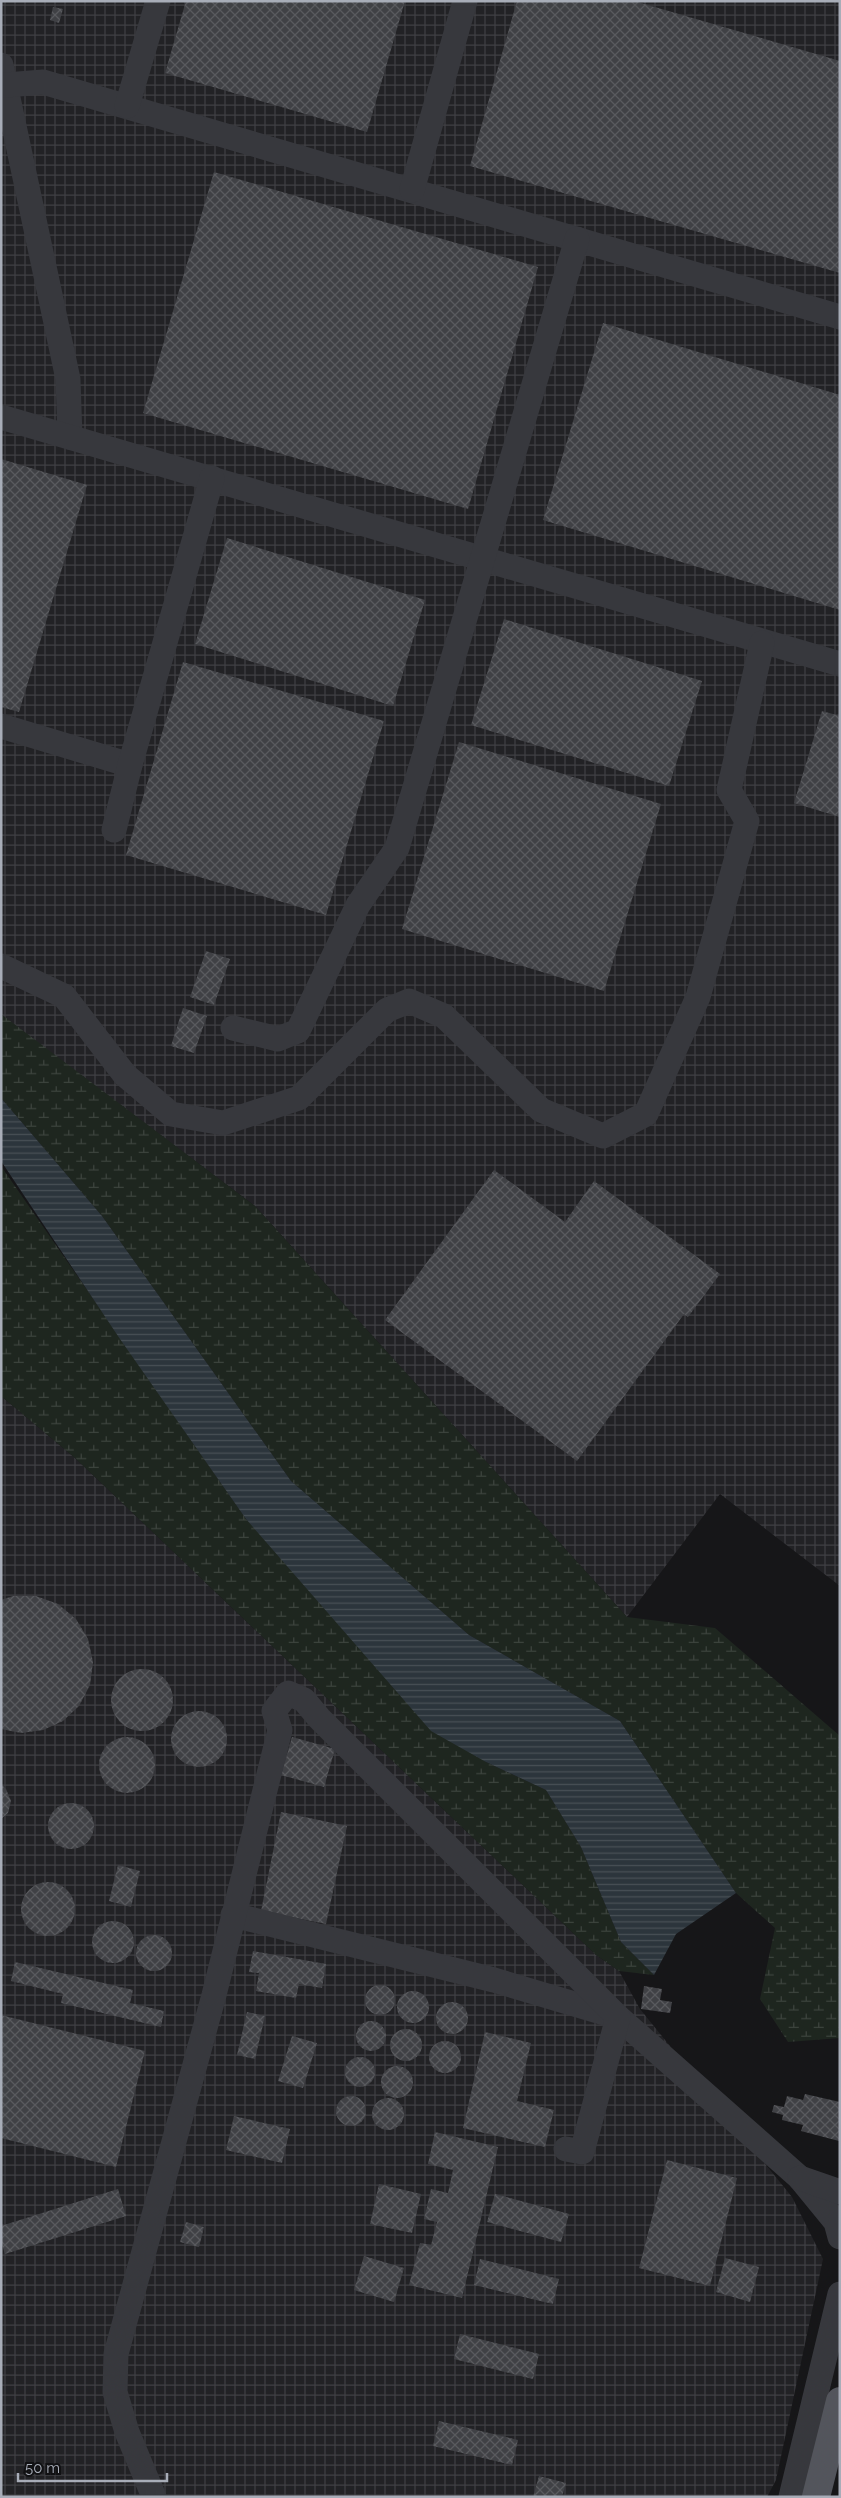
<svg xmlns="http://www.w3.org/2000/svg" width="841" height="2498" viewBox="0 0 841 2498" font-family="Raleway,sans-serif">
  <style>
    .industrial { fill: url(#industrial-grid) }
    .wetland { fill: url(#wetland-marsh) }
    .water { fill: url(#water-rules) }
    .building { fill: url(#building-cross-hatch) }
    .lines { fill: none; stroke-linecap: round; stroke-linejoin: round }
    .minor { stroke: #37383d; stroke-width: 25 }
    .major { stroke: #53555c; stroke-width: 28 }
  </style>
  <defs>
    <pattern id="industrial-grid" width="8" height="8" patternUnits="userSpaceOnUse" patternTransform="scale(1.25)"><rect width="8" height="8" fill="#222225"/><path d="M0 4h8M4 0v8" fill="none" stroke="#3f3f43"/></pattern>
    <pattern id="wetland-marsh" width="20" height="14" patternUnits="userSpaceOnUse" patternTransform="scale(1.25)"><rect width="20" height="14" fill="#1e261f"/><path d="M1 5h8M5 5V1M11 12h8M15 12V8" fill="none" stroke="#3c433d"/></pattern>
    <pattern id="water-rules" width="6" height="5" patternUnits="userSpaceOnUse" patternTransform="scale(1.25)"><rect width="6" height="5" fill="#2c353c"/><path d="M0 2.5h6" fill="none" stroke="#485056"/></pattern>
    <pattern id="building-cross-hatch" width="8" height="8" patternUnits="userSpaceOnUse" patternTransform="scale(1.25)"><rect width="8" height="8" fill="#404145"/><path d="M0 0l8 8M0 8l8-8" fill="none" stroke="#595a5e"/></pattern>
  </defs>
  <rect width="100%" height="100%" fill="#161618"/>
  <!-- industrial -->
  <g class="industrial">
    <path d="M1 1H840V1586L720 1494 627 1617 255 1206 1 1015Z"/>
    <path d="M1 1396 75 1458 596 1955 619 1971 640 2009 792 2197 823 2259 776 2480 767 2497H1Z"/>
  </g>
  <!-- wetland -->
  <g class="wetland">
    <path d="M1 1014 255 1206 627 1617 715 1628 840 1736V2038L788 2042 760 1999 775 1928 736 1893 620 1721 469 1635 291 1481 102 1216 1 1098Z"/>
    <path d="M1 1166 246 1519 486 1762 546 1790 581 1847 621 1942 654 1975 619 1971 596 1955 75 1458 1 1396Z"/>
  </g>
  <!-- water -->
  <path class="water" d="M1 1098 102 1216 291 1481 469 1635 620 1721 736 1893 676 1934 654 1975 621 1942 581 1847 546 1790 486 1762 431 1731 246 1519 120 1339 1 1161Z"/>
  <!-- building -->
  <g class="building">
    <path d="M186 1H405L367 132 165 73Z"/>
    <path d="M517 1H634L840 61V273L470 166Z"/>
    <path d="M53 7 63 9 59 23 50 20Z"/>
    <path d="M214 172 538 267 468 509 143 413Z"/>
    <path d="M603 323 840 395V610L543 520Z"/>
    <path d="M1 459 87 485 19 712 1 707Z"/>
    <path d="M227 538 425 600 393 706 195 644Z"/>
    <path d="M504 619 702 681 669 786 471 725Z"/>
    <path d="M183 662 384 721 326 915 126 855Z"/>
    <path d="M822 711 840 716V817L794 803Z"/>
    <path d="M459 742 661 804 604 991 402 929Z"/>
    <path d="M206 951 230 959 214 1005 190 997Z"/>
    <path d="M183 1008 207 1016 194 1053 171 1046Z"/>
    <path d="M494 1170 565 1222 594 1181 720 1274 688 1317 684 1314 577 1461 385 1320Z"/>
    <path d="M13 1596H36L58 1604 76 1619 88 1639 93 1662 90 1685 79 1706 63 1721 43 1730 21 1733 1 1729V1600Z"/>
    <circle cx="142" cy="1700" r="31"/>
    <circle cx="199" cy="1739" r="28"/>
    <circle cx="127" cy="1765" r="28"/>
    <path d="M292 1737 335 1749 324 1787 281 1775Z"/>
    <path d="M1 1784 6 1789 11 1801 8 1813 1 1819Z"/>
    <circle cx="71" cy="1826" r="23"/>
    <path d="M281 1812 347 1826 326 1924 261 1911Z"/>
    <path d="M118 1865 140 1871 131 1907 109 1901Z"/>
    <circle cx="48" cy="1909" r="27"/>
    <circle cx="113" cy="1942" r="21"/>
    <circle cx="154" cy="1953" r="18"/>
    <path d="M253 1951 326 1964 322 1988 299 1984 296 1998 256 1991 259 1973 249 1972Z"/>
    <path d="M15 1962 133 1990 130 2003 164 2011 161 2027 61 2003 63 1994 11 1981Z"/>
    <circle cx="380" cy="2000" r="15"/>
    <path d="M644 1986 662 1989 660 2000 672 2002 670 2013 641 2009Z"/>
    <circle cx="413" cy="2007" r="16"/>
    <circle cx="452" cy="2018" r="16"/>
    <path d="M247 2012 265 2016 255 2059 237 2055Z"/>
    <path d="M1 2015 145 2051 116 2167 1 2138Z"/>
    <circle cx="371" cy="2036" r="15"/>
    <circle cx="406" cy="2045" r="16"/>
    <path d="M485 2032 531 2043 517 2101 554 2110 545 2147 463 2128Z"/>
    <path d="M292 2036 317 2043 303 2088 278 2081Z"/>
    <circle cx="445" cy="2057" r="16"/>
    <circle cx="360" cy="2072" r="15"/>
    <circle cx="397" cy="2082" r="16"/>
    <path d="M805 2094 840 2102 839 2141 801 2131 803 2125 782 2120 783 2115 772 2112 774 2105 784 2107 787 2096 803 2100Z"/>
    <circle cx="351" cy="2111" r="15"/>
    <circle cx="388" cy="2114" r="16"/>
    <path d="M234 2116 290 2129 282 2163 226 2150Z"/>
    <path d="M435 2132 498 2147 462 2298 409 2285 420 2243 431 2245 437 2222 424 2219 431 2189 448 2193 453 2170 428 2164Z"/>
    <path d="M667 2160 737 2178 710 2286 639 2268Z"/>
    <path d="M379 2184 421 2194 412 2233 370 2224Z"/>
    <path d="M118 2189 126 2216 5 2254 1 2242V2226Z"/>
    <path d="M495 2194 569 2214 561 2242 487 2222Z"/>
    <path d="M186 2222 204 2227 199 2247 180 2242Z"/>
    <path d="M364 2256 404 2268 394 2302 354 2290Z"/>
    <path d="M725 2258 759 2267 750 2302 716 2292Z"/>
    <path d="M480 2259 559 2279 553 2304 474 2285Z"/>
    <path d="M460 2334 539 2354 533 2379 454 2359Z"/>
    <path d="M439 2421 518 2440 512 2465 433 2446Z"/>
    <path d="M539 2476 566 2483 562 2497H533Z"/>
  </g>
  <g class="lines">
    <!-- minor -->
    <g class="minor">
      <path d="M1 65 68 379 70 437"/>
      <path d="M6 85 43 82 840 317"/>
      <path d="M127 106 158 1"/>
      <path d="M412 190 465 1"/>
      <path d="M1 417 840 664"/>
      <path d="M1 726 130 765"/>
      <path d="M114 830 130 765 212 478"/>
      <path d="M1 966 64 996 125 1075 171 1114 223 1123 299 1098 387 1010 409 1001 444 1016 541 1110 603 1136 646 1114 698 997 747 821 729 790 762 643"/>
      <path d="M233 1028 278 1039 298 1031 358 905 397 848 577 239"/>
      <path d="M233 1915 494 1980 618 2017 800 2178 836 2222 840 2237"/>
      <path d="M800 2178 840 2192"/>
      <path d="M154 2497 127 2432 115 2392 116 2354 214 1995 280 1730 274 1711 288 1693 304 1700 319 1718 618 2017 582 2152 566 2149"/>
      <path d="M791 2497 840 2294"/>
    </g>
    <!-- major -->
    <path class="major" d="M816 2497 840 2401"/>
  </g>
  <!-- border -->
  <rect width="841" height="2498" fill="none" stroke="#a8adb8" stroke-width="5"/>
  <!-- scale -->
  <path d="M18 2473v8h149v-8" fill="none" stroke="#a8adb8" stroke-width="2.5"/>
  <text x="25" y="2473" font-size="15" fill="#a8adb8" stroke="#111113" stroke-width="4" paint-order="stroke">50 m</text>
</svg>
